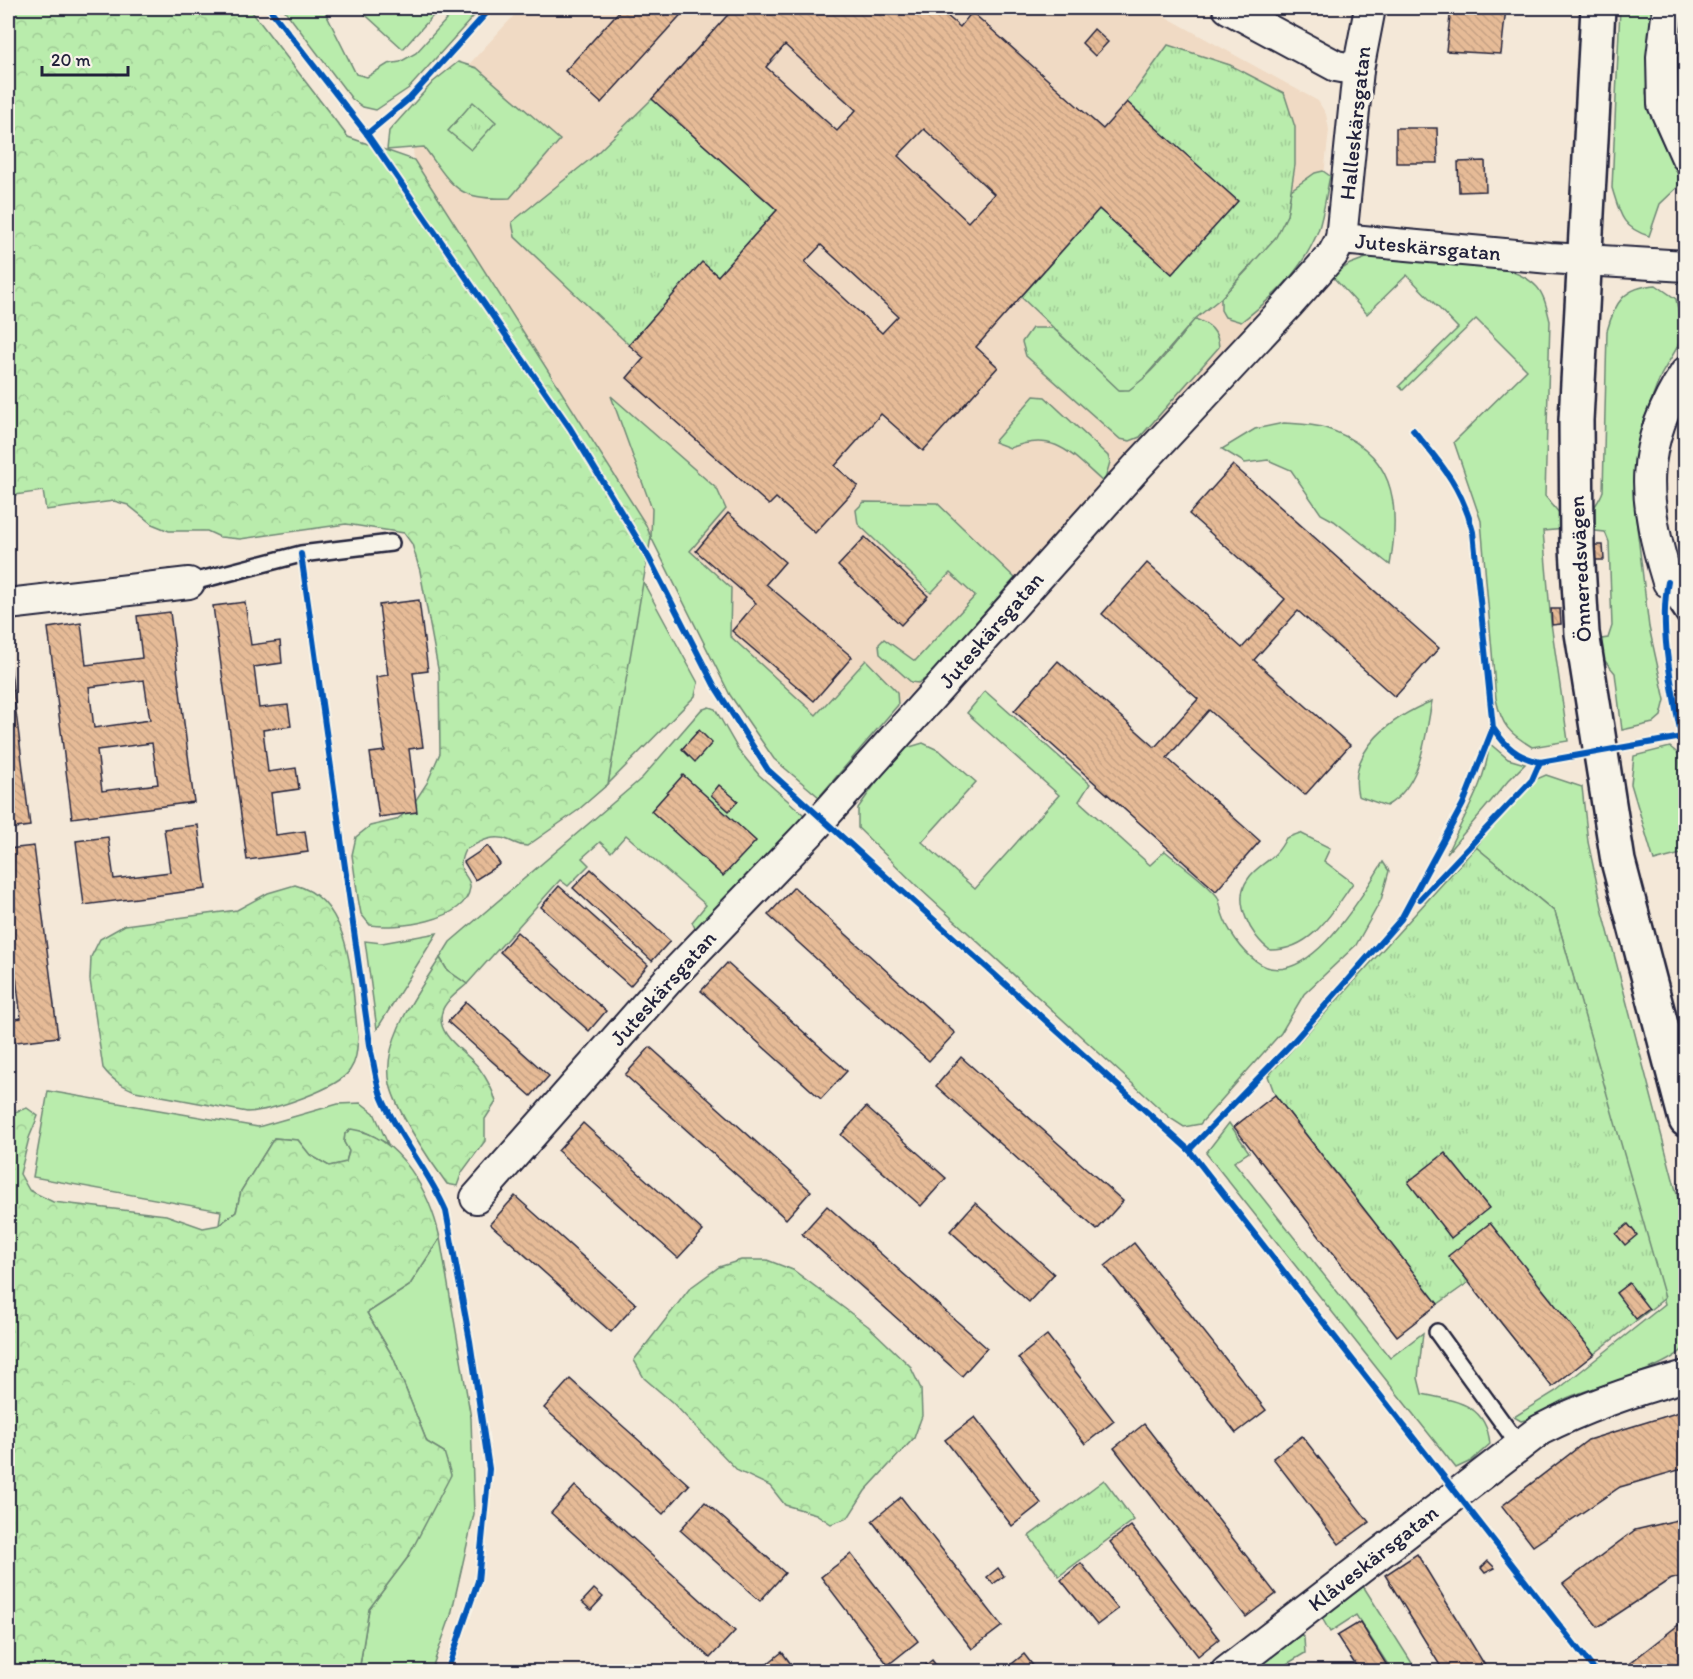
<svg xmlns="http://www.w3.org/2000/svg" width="1693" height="1679" viewBox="0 0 1693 1679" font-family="Itim,sans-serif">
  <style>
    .built { fill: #f0dac4 }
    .green { fill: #b9ecac; stroke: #6e8774; stroke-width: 1.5 }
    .forest { fill: url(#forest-crowns); stroke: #6e8774; stroke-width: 1.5 }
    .park { fill: url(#park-tufts); stroke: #6e8774; stroke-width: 1.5 }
    .building { fill: url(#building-back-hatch); stroke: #22223b; stroke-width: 1.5; fill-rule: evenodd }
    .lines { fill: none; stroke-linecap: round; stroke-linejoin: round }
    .service-casing { stroke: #22223b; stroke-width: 20 }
    .minor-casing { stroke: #22223b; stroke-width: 34 }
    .tertiary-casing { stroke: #22223b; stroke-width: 38 }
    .service { stroke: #f7f3e8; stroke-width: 15 }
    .minor { stroke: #f7f3e8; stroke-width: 30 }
    .tertiary { stroke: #f7f3e8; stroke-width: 33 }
    .cycleway-casing { stroke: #f7f3e8; stroke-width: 10 }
    .cycleway { stroke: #0057b8; stroke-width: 6 }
    .labels { text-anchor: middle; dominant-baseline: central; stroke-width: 6; stroke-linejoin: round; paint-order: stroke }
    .street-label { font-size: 22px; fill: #22223b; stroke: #f7f3e8 }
  </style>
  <defs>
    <pattern id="forest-crowns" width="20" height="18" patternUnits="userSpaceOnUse" patternTransform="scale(1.5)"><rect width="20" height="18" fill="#b9ecac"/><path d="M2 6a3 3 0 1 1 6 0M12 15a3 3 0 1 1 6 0" fill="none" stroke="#9fca95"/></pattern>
    <pattern id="park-tufts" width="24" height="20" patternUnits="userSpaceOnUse" patternTransform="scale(1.5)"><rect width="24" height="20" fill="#b9ecac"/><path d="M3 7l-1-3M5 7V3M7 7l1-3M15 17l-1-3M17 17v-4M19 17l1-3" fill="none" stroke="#9fca95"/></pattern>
    <pattern id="building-back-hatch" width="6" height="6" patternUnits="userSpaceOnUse" patternTransform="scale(1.5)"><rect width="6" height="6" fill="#e6bb97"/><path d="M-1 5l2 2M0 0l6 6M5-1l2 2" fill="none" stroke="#c5a083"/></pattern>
  </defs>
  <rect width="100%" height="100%" fill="#f4e8d8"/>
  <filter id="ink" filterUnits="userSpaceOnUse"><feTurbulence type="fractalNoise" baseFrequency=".0167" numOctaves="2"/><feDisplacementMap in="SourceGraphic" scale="12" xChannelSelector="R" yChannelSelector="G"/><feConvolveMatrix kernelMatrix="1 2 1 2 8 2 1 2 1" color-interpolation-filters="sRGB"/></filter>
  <g filter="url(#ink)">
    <!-- built -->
    <path class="built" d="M521 8H1150L1318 101 1326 114 1329 130 1318 230 1296 272 1015 578 927 678 898 705 819 797 774 759 730 695 646 525 414 160 412 139 415 123Z"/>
    <!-- green -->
    <g class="green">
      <path d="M283 8H323L356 74 367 77 388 64 400 62 416 53 457 8H481L409 88 376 110 363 107 352 99Z"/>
      <path d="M358 8H440L403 49Z"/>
      <path d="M1620 8H1654L1646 93 1656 129 1682 183 1660 204 1649 236C1622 228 1620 214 1612 188Z"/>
      <path d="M458 62 477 68 560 140 510 198C456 201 453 186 424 147L387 150 389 131 433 82Z"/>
      <path d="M1323 171 1330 176C1326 194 1324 214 1318 231 1303 270 1274 297 1241 322L1225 317 1221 310V298L1249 268 1287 215 1291 190 1315 173Z"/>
      <path d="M1374 255C1417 259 1507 255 1537 287 1545 296 1547 310 1550 321L1545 496 1565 520 1566 529 1543 531 1551 623 1568 741 1532 747C1509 733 1502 726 1496 699L1481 521 1454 442 1527 370 1476 319 1403 390 1399 386 1458 328 1407 275 1367 314 1332 276 1350 264Z"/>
      <path d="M1656 285 1676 299 1682 329 1678 346 1661 375 1644 420 1636 463 1634 502 1649 627 1665 700 1661 716 1653 723 1622 730 1615 673 1596 650 1595 640 1608 638 1612 626 1609 542 1605 532 1586 530C1586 513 1598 506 1603 491L1607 331C1615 302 1624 287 1656 285Z"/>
      <path d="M1195 319C1210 324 1218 331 1219 347L1140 437 1130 441 1120 439 1026 356 1022 342 1032 328H1053L1120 390C1143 390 1179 337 1195 319Z"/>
      <path d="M611 396 717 489 726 509 690 551 731 588 730 636 816 715 866 660 897 692 898 705 819 797 774 759 730 695 651 537 652 509Z"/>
      <path d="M1034 396 1045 397 1108 456 1110 462 1104 483C1071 454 1055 430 1010 448L994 442Z"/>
      <path d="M1284 423C1297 424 1312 424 1325 428 1395 450 1401 503 1390 565L1334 521 1321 514 1291 470 1268 460 1245 463 1222 449 1255 429Z"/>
      <path d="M864 502 937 503 1015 578 927 678 918 683 911 682 880 654 879 644 884 639 915 661 975 596 950 573 931 593 858 524 856 510Z"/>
      <path d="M642 580 698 683 695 696 608 784Z"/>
      <path d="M985 691 1090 784 1079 801 1150 865 1165 851C1181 865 1203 879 1217 896 1220 900 1220 907 1222 913 1227 929 1242 951 1256 961 1304 998 1364 893 1383 862L1389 871 1381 900 1356 945 1304 994 1281 1033 1200 1124 1184 1127 1170 1118 919 888 858 828V808L885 770 903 749 923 743 940 751 976 782 922 842 975 889 1059 795 967 713Z"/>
      <path d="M1432 701C1425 738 1422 786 1386 806L1358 796C1347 749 1393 717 1432 701Z"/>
      <path d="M709 707 715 709 738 749 759 775 804 815 701 927 695 928 692 922 706 905 626 835 611 852 600 842 582 858 589 865 568 886 560 880 467 984 447 970 440 958 450 942 642 778 701 710Z"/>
      <path d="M1489 743 1508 759 1525 764 1508 781 1447 853C1462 819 1488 780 1489 743Z"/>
      <path d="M1670 747 1680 755 1685 853 1654 861 1631 784 1634 756Z"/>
      <path d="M1546 775 1582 787 1588 842 1603 912 1685 1225 1686 1346C1667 1370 1597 1385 1567 1398 1551 1405 1538 1418 1521 1421L1514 1417 1556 1391 1665 1304 1555 912 1476 847 1523 785Z"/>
      <path d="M1300 833 1330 848 1324 861 1353 883C1332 913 1311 951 1270 950 1251 937 1232 901 1248 879 1259 862 1274 863 1286 838Z"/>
      <path d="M437 933 377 1029 365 941 382 943Z"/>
      <path d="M48 1091 258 1127 338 1104 361 1103 374 1113 388 1144 363 1131 345 1134 344 1142 349 1151 346 1163 329 1166 310 1155 298 1140 274 1138 241 1191 236 1212 219 1225 221 1211 33 1177Z"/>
      <path d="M1229 1123 1249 1152 1234 1162 1390 1358 1423 1333 1418 1378 1422 1394C1456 1401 1486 1403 1490 1444L1471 1461 1456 1468 1206 1153Z"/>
      <path d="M440 1238 471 1418 474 1514 451 1615 431 1671 359 1672 369 1609 408 1557 444 1452 427 1442 393 1357 367 1313 409 1286Z"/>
      <path d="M1358 1580 1365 1589 1417 1671H1392L1356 1615 1330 1632 1318 1611Z"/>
      <path d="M1297 1630 1304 1638 1305 1653 1285 1665 1289 1671H1255L1251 1664Z"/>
    </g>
    <!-- forest -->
    <g class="forest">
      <path d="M8 8H249L348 137 414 160 646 525 651 537 608 784 577 811 527 846C518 846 516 843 508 840 493 833 478 843 465 850 453 874 472 875 470 888 465 922 396 929 370 925L361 914 358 898 352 855 356 837 370 826 396 820 410 809 427 783 440 753 439 674 420 571 412 544 404 533 346 524 240 539 220 537 207 531H169L152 524 128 505 114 501 46 510 43 491 8 496Z"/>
      <path d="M295 885C355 901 351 987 358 1037 357 1048 357 1060 350 1070 338 1089 271 1111 247 1112L135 1091C121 1085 112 1080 103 1068L90 980 91 957 100 939 125 925 237 910 268 893Z"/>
      <path d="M440 958 447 970 467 984C459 991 444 1002 442 1012 435 1036 467 1052 479 1068 487 1079 493 1089 496 1102L485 1119V1141L462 1172 457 1186 447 1184C430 1161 396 1111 390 1084 381 1040 418 993 440 958Z"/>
      <path d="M27 1108 38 1116 29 1138 20 1174 29 1190 53 1202 166 1215 203 1228 219 1225 236 1212 241 1191 274 1138 298 1140 310 1155 329 1166 346 1162 349 1151 344 1142 345 1134 351 1129C401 1136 430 1194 440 1238L409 1286 367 1313 393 1357 427 1442 444 1452 451 1475 408 1557 369 1609 359 1671H8V1114Z"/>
      <path d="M741 1260H767L793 1270 868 1326 910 1366 921 1389 922 1416 914 1438 865 1491 848 1518 831 1524 816 1514 785 1505 770 1486 738 1471 673 1403 644 1378 634 1360 690 1288 719 1267Z"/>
    </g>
    <!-- park -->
    <g class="park">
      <path d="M1168 45 1230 65 1284 93 1295 127V165L1287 215 1276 237 1221 298 1195 319 1143 379 1129 390H1119L1021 297 1099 209 1172 274 1237 201 1127 102Z"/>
      <path d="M652 99 777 210 718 276 702 263 629 345 515 237 512 222 594 156Z"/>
      <path d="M473 102 496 122 471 150 448 131Z"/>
      <path d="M1476 847 1555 912 1665 1298 1552 1387 1469 1282 1438 1304 1275 1095 1268 1076Z"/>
      <path d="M1104 1480 1134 1520 1059 1576 1029 1536Z"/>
    </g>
    <!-- building -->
    <g class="building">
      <path d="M622 8H687L601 103 565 71Z"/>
      <path d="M734 8H938L960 27 972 12 1103 129 1127 102 1238 201 1172 274 1099 209 976 347 998 367 923 451 881 414 835 466 858 486 815 533 776 498 769 505 627 378 644 358 629 345 702 262 718 276 777 210 652 99ZM785 45 856 110 837 131 766 67ZM924 129 994 194 968 222 898 156ZM821 245 898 316 882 333 805 262Z"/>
      <path d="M1285 8H1312V11L1285 12Z"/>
      <path d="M1451 8H1506L1501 54 1446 51Z"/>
      <path d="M1094 29 1108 42 1095 56 1082 43Z"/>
      <path d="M1396 128H1437L1438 163H1396Z"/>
      <path d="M1485 161 1486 191 1459 192 1458 162Z"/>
      <path d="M1233 465 1439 648 1395 697 1298 611 1254 660 1350 745 1305 795 1209 710 1167 758 1260 841 1216 891 1014 711 1058 661 1155 747 1198 699 1102 614 1147 563 1242 648 1285 599 1189 514Z"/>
      <path d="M728 513 785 562 766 584 852 657 814 701 732 631 756 603 696 551Z"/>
      <path d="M865 537 928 596 901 625 838 566Z"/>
      <path d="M1594 545H1603L1604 560H1594Z"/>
      <path d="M419 600 428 671 413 673 423 747 409 749 417 812 379 817 370 753 385 751 376 677 388 675 379 605Z"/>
      <path d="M245 602 251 645 280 641 282 663 254 667 259 708 288 705 291 726 263 730 268 772 296 768 299 789 271 793 276 835 305 831 308 852 247 860 213 606Z"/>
      <path d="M1551 609H1560L1561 624 1552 625Z"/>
      <path d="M170 612 194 802 72 818 48 628 81 623 86 665 142 658 137 616ZM144 680 150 720 94 728 89 687ZM152 743 158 784 102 791 97 750Z"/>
      <path d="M8 647 30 826 8 829Z"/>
      <path d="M699 730 712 743 695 762 682 749Z"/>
      <path d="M683 775 756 841 723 876 651 811Z"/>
      <path d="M719 785 738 801 729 811 711 795Z"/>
      <path d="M198 825 206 889 84 905 76 841 108 837 114 879 170 872 164 829Z"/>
      <path d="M34 846 58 1037 8 1043V1020L21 1018 16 977 8 978V956L13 955 8 914V849Z"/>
      <path d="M488 846 500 864 475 880 464 862Z"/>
      <path d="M591 869 670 941 652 961 573 888Z"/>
      <path d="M559 886 648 965 630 986 541 907Z"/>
      <path d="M794 887 955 1033 929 1061 768 915Z"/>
      <path d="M517 932 606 1011 589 1031 500 952Z"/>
      <path d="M727 963 847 1071 821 1099 701 991Z"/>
      <path d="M466 1002 549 1076 531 1096 448 1022Z"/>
      <path d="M650 1047 811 1191 786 1219 625 1075Z"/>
      <path d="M961 1057 1123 1201 1097 1230 936 1086Z"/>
      <path d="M1275 1095 1438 1304 1397 1336 1234 1127Z"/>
      <path d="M866 1107 946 1178 921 1206 841 1135Z"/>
      <path d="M583 1123 703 1231 678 1258 558 1151Z"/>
      <path d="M1445 1153 1489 1208 1451 1238 1408 1182Z"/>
      <path d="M515 1196 636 1304 611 1332 490 1224Z"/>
      <path d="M975 1203 1054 1274 1029 1302 950 1231Z"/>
      <path d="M827 1206 987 1348 962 1376 802 1234Z"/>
      <path d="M1490 1223 1594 1354 1552 1387 1448 1256Z"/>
      <path d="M1628 1224 1637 1235 1625 1245 1616 1234Z"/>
      <path d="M1134 1243 1266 1410 1236 1433 1105 1266Z"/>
      <path d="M1629 1283 1649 1309 1636 1319 1616 1293Z"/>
      <path d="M1047 1335 1114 1421 1085 1444 1018 1358Z"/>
      <path d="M570 1379 689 1485 663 1514 544 1408Z"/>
      <path d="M1686 1410V1468L1620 1487 1533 1546 1502 1506 1588 1440Z"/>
      <path d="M975 1417 1041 1503 1012 1526 945 1440Z"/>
      <path d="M1144 1424 1276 1594 1246 1617 1114 1448Z"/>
      <path d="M1302 1436 1369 1522 1339 1544 1273 1458Z"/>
      <path d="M575 1486 735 1631 710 1658 551 1513Z"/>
      <path d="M901 1497 1002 1626 972 1649 872 1521Z"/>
      <path d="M705 1502 785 1573 760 1601 680 1530Z"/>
      <path d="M1686 1518V1575L1669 1580 1598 1627 1563 1584 1635 1530Z"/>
      <path d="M1131 1526 1219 1639 1198 1656 1110 1542Z"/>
      <path d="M851 1554 918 1641 888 1665 821 1577Z"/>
      <path d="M1417 1554 1489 1672H1444L1385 1575Z"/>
      <path d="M1488 1561 1495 1568 1485 1573 1481 1568Z"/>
      <path d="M1081 1563 1118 1609 1097 1625 1061 1580Z"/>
      <path d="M998 1568 1004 1576 993 1584 987 1577Z"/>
      <path d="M594 1589 603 1597 591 1610 582 1602Z"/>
      <path d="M1686 1619V1672H1637L1630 1663Z"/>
      <path d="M1360 1622 1391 1672H1360L1337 1636Z"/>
      <path d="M782 1652 797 1672H757Z"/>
      <path d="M1024 1654 1038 1672H1002Z"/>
      <path d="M932 1660 941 1672H917Z"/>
    </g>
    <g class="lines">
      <defs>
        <g id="service">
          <path d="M1668 582 1676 603 1686 618"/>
          <path d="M189 583 301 554 391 543"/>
          <path d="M1437 1332 1518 1444"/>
        </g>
        <g id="minor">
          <path d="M1228 8 1336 66 1358 70"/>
          <path d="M1668 8 1662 57 1663 104 1686 156"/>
          <path d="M1341 239 1358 70 1370 8"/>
          <path d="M1668 582C1643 501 1637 446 1686 372"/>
          <path d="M8 604 189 583"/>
          <path d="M476 1198 668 980 810 832 1136 468 1288 305 1333 254 1341 239 1550 258 1686 266"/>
          <path d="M1226 1672 1540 1430C1586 1406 1635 1390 1686 1376"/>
        </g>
        <path id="tertiary" d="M1598 8 1576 420 1577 547 1582 633 1618 861 1686 1120"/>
      </defs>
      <!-- service casing -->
      <use href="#service" class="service-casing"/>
      <!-- minor casing -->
      <use href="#minor" class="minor-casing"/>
      <!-- tertiary casing -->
      <use href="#tertiary" class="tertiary-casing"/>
      <!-- service -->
      <use href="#service" class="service"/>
      <!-- minor -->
      <use href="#minor" class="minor"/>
      <!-- tertiary -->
      <use href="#tertiary" class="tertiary"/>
      <defs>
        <g id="cycleway">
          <path d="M269 8 367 134 570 428 649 558 714 685 768 770 1189 1150 1596 1672"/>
          <path d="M367 134 410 98 491 8"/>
          <path d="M301 554 371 1052C375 1067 376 1084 382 1098 399 1138 429 1171 446 1211L470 1341 489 1469 478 1581 447 1672"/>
          <path d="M1668 582C1657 635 1677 708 1686 762"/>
          <path d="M1493 728C1506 747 1517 757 1540 762L1682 737"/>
          <path d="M1420 899 1532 780 1540 762"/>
          <path d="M1189 1150 1294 1041 1401 919 1463 804 1493 728 1473 532C1462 487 1442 465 1413 430"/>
        </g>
      </defs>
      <!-- cycleway casing -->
      <use href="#cycleway" class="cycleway-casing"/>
      <!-- cycleway -->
      <use href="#cycleway" class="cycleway"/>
    </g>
  </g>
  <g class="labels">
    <!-- street labels -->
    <g class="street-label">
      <text transform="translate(1355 123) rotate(-84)">Halleskärsgatan</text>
      <text transform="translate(1428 247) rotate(5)">Juteskärsgatan</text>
      <text transform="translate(1580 569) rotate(-93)">Önneredsvägen</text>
      <text transform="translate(991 630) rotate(-49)">Juteskärsgatan</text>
      <text transform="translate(663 988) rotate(-48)">Juteskärsgatan</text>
      <text transform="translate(1373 1558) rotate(-38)">Klåveskärsgatan</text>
    </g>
  </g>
  <!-- margin -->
  <rect width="1693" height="1679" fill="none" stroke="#f7f3e8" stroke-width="30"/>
  <rect x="15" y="15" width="1663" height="1649" fill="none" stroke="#22223b" stroke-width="2" filter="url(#ink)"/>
  <!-- scale -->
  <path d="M42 66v9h86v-9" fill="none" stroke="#22223b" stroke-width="3"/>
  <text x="51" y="66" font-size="18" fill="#22223b" stroke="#f7f3e8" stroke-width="4.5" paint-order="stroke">20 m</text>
</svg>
